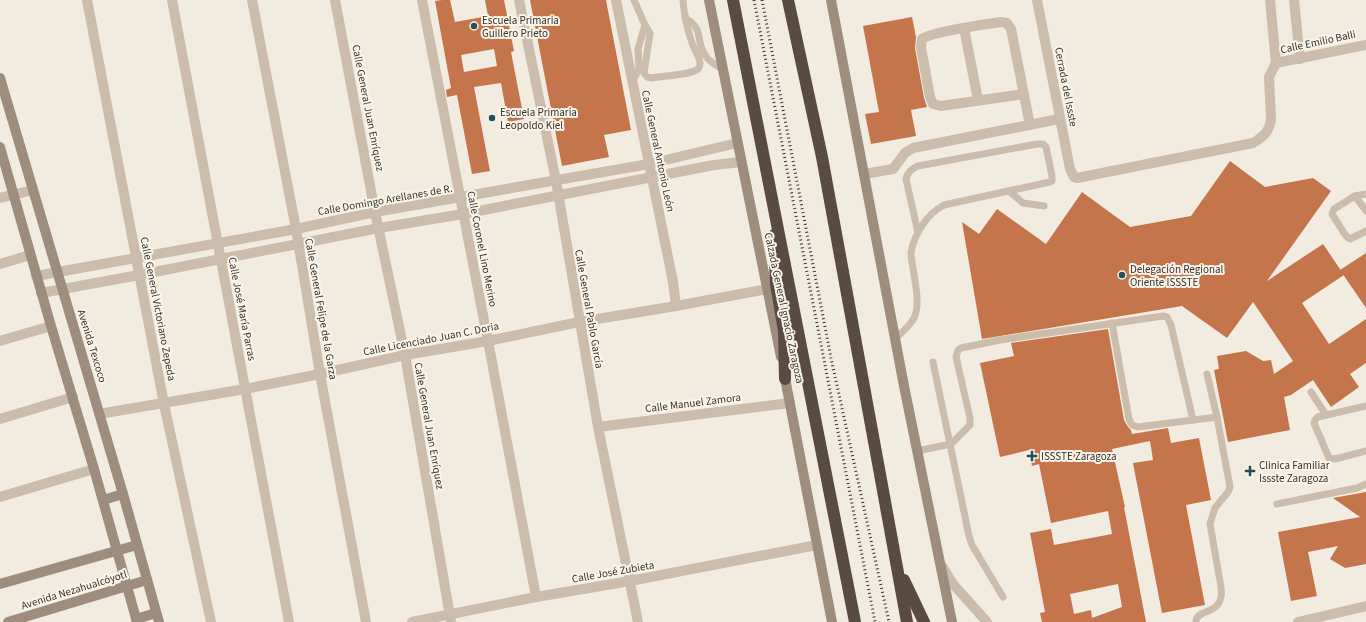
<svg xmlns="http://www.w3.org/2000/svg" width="1366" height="622" viewBox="0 0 1366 622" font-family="'Source Sans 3',sans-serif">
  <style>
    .building { fill: #c4754c; fill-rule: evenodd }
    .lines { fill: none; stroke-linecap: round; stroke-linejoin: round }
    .service { stroke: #cbbcab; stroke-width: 7 }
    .minor { stroke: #cbbcab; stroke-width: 10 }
    .tertiary { stroke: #cbbcab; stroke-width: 10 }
    .secondary { stroke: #9e8c7c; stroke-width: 10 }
    .motorway { stroke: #594b41; stroke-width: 12 }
    .rail { stroke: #38302a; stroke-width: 3; stroke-dasharray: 1 3; stroke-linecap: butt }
    .poi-dot { fill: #205059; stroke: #faf5eb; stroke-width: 1.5 }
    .labels { text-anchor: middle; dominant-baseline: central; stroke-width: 4; stroke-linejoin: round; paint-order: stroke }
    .poi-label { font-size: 11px; fill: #38302a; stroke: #faf5eb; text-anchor: start }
    .street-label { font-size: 11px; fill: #38302a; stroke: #faf5eb }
  </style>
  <rect width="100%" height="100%" fill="#f2ebdf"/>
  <!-- building -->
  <g class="building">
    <path d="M442 0H450L455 22 488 16 485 0H504L514 51 511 52 524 119 508 122 501 83 474 87 490 171 472 174 457 95 447 97 446 90 451 88 435 1ZM494 49 497 66 464 72 461 55Z"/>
    <path d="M530 0H606L631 130 604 135 609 157 562 166Z"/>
    <path d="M912 17 916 37 915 48 924 98 927 107 911 110 916 136 871 144 865 114 879 112 863 26Z"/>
    <path d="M1230 161 1265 187 1313 178 1331 191 1267 281 1323 244 1344 275 1302 303 1329 344 1366 319V363L1350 374 1359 387 1331 407 1313 380 1291 395 1284 397 1290 430 1228 442 1214 370 1219 369 1217 356 1246 351 1263 361 1271 360 1274 374 1293 361 1253 302 1227 338 1182 306 982 339 962 222 979 234 997 209 1046 244 1082 192 1130 227 1191 216Z"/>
    <path d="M1366 253V308L1340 270Z"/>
    <path d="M1108 329 1124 420 1128 427 1131 430 1132 434 1168 428 1171 443 1199 438 1211 500 1186 505 1205 605 1162 613 1133 463 1153 460 1150 441 1112 449 1125 507H1124L1146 622H1042L1040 613 1045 612 1030 533 1051 529 1054 545 1112 534 1108 511 1051 523 1039 464 1032 466 1029 450 1000 457 980 363 1014 356 1011 343ZM1118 584 1122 607 1092 618 1091 610 1074 614 1070 594Z"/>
    <path d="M1366 492V564L1345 568 1330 559 1338 546 1308 552 1317 596 1291 601 1278 532 1360 517 1333 498Z"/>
  </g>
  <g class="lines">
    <!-- service -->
    <g class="service">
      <path d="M634 0 645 25 650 33 644 73 647 77 652 78C662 76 691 75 698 69 700 67 700 66 700 63 699 56 694 49 692 43 687 28 684 15 683 0"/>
      <path d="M685 18C705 29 695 41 705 55 709 62 716 65 722 69"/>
      <path d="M632 82 639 69 638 49 645 25"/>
      <path d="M1009 191 1023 203 1044 206"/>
      <path d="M1355 196 1366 194"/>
      <path d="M1366 211 1355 196 1334 209 1332 214 1346 236 1350 239 1366 231"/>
      <path d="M1112 323 1129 419 1132 425 1138 427 1217 417"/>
      <path d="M895 339C902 332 910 326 914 318 922 302 912 271 911 253 914 234 927 214 944 205L1050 182 1052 181V176L1046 147 1043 144H1037L918 166C911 169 908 172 906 179L918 233"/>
      <path d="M933 362 969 536 972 545 1003 597"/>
      <path d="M1311 392 1326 415"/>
      <path d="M1366 406 1318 417 1315 420 1314 423 1329 458 1335 459 1366 451"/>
      <path d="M917 451 951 444 970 425V418L956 357 958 350 961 348 1000 340 1163 316 1167 317 1171 325 1193 420"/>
      <path d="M1277 504 1357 488 1366 484"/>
      <path d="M1196 622C1196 609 1218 615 1221 597 1222 594 1221 590 1221 587L1210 524 1215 508 1228 492 1230 487 1217 417 1207 374"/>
    </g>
    <!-- minor -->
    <g class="minor">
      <path d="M87 0 164 404 211 622"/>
      <path d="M172 0 289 622"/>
      <path d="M252 0 296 229 320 374 366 622"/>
      <path d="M335 0 375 212 405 355 451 622"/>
      <path d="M422 0 488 341 536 597"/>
      <path d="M519 0 556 181 598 427 638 622"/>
      <path d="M616 0 673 282 676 306"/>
      <path d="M1037 0 1070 169 1074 177 1077 178 1253 143C1263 137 1269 132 1271 120L1269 77 1276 63"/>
      <path d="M1270 0 1276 63"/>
      <path d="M1294 0 1300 59"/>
      <path d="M964 28 978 100"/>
      <path d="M1276 63 1366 45"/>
      <path d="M1024 94 941 106 933 104 930 97 921 47 922 39C931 32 986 24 1001 22L1007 23 1011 29 1030 125"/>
      <path d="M864 174 893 169 905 153 913 148 1059 119"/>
      <path d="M0 198 33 190"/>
      <path d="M0 264 30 255"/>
      <path d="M0 341 51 326"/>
      <path d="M0 419 73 397"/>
      <path d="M598 427 790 403"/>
      <path d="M0 497 94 469"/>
      <path d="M412 622 536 597 630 581 817 545"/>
    </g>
    <!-- tertiary -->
    <g class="tertiary">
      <path d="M36 276 296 229 375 212 649 164 737 143"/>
      <path d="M41 293 139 275 379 228 463 214 714 165 741 162"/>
      <path d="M99 414 245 389 320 374 405 355 488 341 579 322 676 306 767 289"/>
      <path d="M942 566 953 584 987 622"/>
      <path d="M1298 622 1366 606"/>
    </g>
    <!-- secondary -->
    <g class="secondary">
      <path d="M709 0 781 357"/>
      <path d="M831 0 904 386 952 622"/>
      <path d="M0 78 123 494 159 622"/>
      <path d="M0 147 51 326 94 469 137 622"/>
      <path d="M784 373 832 622"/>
      <path d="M103 500 123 494"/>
      <path d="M0 584 137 545"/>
      <path d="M136 619 156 613"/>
      <path d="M8 622 147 580"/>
    </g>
    <!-- motorway -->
    <g class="motorway">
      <path d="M733 0 855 622"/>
      <path d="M788 0 822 157 907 622"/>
      <path d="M774 235 776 284 784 331 785 379"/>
      <path d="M904 580 924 622"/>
    </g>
    <!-- rail -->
    <g class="rail">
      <path d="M754 0 875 622"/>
      <path d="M762 0 831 358 889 622"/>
    </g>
  </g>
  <!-- markers -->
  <g class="poi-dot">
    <circle cx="474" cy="26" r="4"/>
    <circle cx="492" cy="118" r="4"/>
    <circle cx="1122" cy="275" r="4"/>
    <path d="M1030 450h4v4h4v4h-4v4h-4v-4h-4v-4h4z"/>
    <path d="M1248 465h4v4h4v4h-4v4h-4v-4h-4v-4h4z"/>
  </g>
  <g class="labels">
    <!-- poi labels -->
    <g class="poi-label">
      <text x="482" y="20">Escuela Primaria<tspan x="482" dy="13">Guillero Prieto</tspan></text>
      <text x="500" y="112">Escuela Primaria<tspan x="500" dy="13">Leopoldo Kiel</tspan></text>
      <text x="1130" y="269">Delegación Regional<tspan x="1130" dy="13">Oriente ISSSTE</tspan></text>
      <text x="1041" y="456">ISSSTE Zaragoza</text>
      <text x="1259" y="465">Clinica Familiar<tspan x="1259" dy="13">Issste Zaragoza</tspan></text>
    </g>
    <!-- street labels -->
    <g class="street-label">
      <text transform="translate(1318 42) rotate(-12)">Calle Emilio Balli</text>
      <text transform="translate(1066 87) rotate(79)">Cerrada del Issste</text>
      <text transform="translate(368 108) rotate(79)">Calle General Juan Enríquez</text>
      <text transform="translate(658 151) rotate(78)">Calle General Antonio León</text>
      <text transform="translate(385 200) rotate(-10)">Calle Domingo Arellanes de R.</text>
      <text transform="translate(482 249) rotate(79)">Calle Coronel Lino Merino</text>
      <text transform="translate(784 308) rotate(78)">Calzada General Ignacio Zaragoza</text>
      <text transform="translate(158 309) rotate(79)">Calle General Victoriano Zepeda</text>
      <text transform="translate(242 309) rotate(79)">Calle José María Parras</text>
      <text transform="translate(321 309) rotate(80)">Calle General Felipe de la Garza</text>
      <text transform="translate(589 309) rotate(80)">Calle General Pablo García</text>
      <text transform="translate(431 339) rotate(-11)">Calle Licenciado Juan C. Doria</text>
      <text transform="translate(92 346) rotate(73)">Avenida Texcoco</text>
      <text transform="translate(693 403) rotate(-7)">Calle Manuel Zamora</text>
      <text transform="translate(429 426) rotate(80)">Calle General Juan Enríquez</text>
      <text transform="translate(613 572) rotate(-10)">Calle José Zubieta</text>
      <text transform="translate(74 590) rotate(-17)">Avenida Nezahualcóyotl</text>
    </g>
  </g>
</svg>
